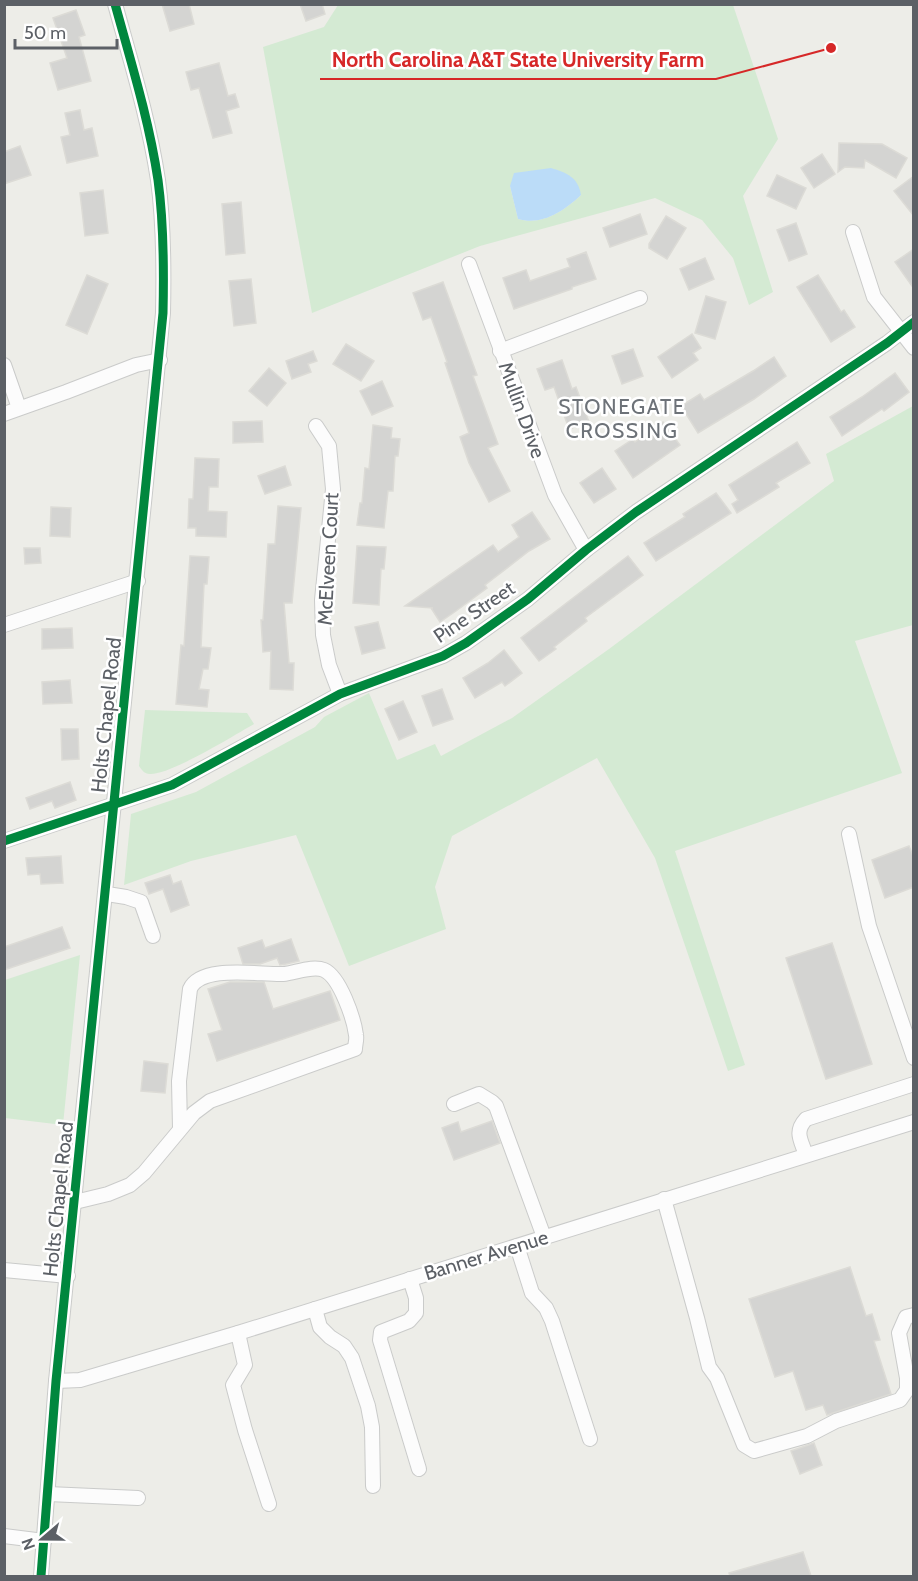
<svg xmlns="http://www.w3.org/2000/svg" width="918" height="1581" viewBox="0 0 918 1581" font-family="Cabin,sans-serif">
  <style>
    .green { fill: #d4ead3; fill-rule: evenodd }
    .water { fill: #bbdcf8 }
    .building { fill: #d4d4d2; stroke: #dcdbd6; stroke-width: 1.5 }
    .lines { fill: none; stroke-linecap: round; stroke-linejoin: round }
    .minor-casing { stroke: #cacbca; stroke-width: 16 }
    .minor { stroke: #fcfcfc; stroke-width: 14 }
    .cycleway-casing { stroke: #fff; stroke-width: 13 }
    .cycleway { stroke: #00873e; stroke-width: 9 }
    .labels { text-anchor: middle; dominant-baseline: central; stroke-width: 5; stroke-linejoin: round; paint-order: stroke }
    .street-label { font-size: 20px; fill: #5c6066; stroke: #fff }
    .neighbourhood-label { font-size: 21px; letter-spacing: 1.5px; fill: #6d7278; stroke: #fff }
    .leader { fill: none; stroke: #d62828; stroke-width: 2 }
    .callout-dot { fill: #d62828; stroke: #fff; stroke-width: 2 }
    .callout-label { font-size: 21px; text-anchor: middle; font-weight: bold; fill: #d62828; stroke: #fff; stroke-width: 5; stroke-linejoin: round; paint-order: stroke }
  </style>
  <rect width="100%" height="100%" fill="#edede8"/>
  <!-- green -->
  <g class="green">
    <path d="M338 5H733L778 139 743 196 773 292 749 305 733 258 702 220 655 198 480 246 312 313 263 47 324 27ZM510 186 581 195C564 211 542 226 518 219Z"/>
    <path d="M913 406V625L855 641 902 773 675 851 745 1065 728 1071 655 858 597 758 452 836 435 887 446 929 349 966 296 835 191 861 124 885 131 814 196 792 315 727 324 717 369 693 397 760 435 744 441 756 512 718 609 649 834 481 826 454Z"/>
    <path d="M145 710 247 713 254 724C233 736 170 775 150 774 144 774 142 770 139 766Z"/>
    <path d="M80 955 63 1125 5 1118V980Z"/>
  </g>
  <!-- water -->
  <path class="water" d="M551 168C567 173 578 177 581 195 564 211 542 226 518 219L510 186 514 173Z"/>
  <!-- building -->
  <g class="building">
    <path d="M162 4H189L194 24 170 31Z"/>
    <path d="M300 4H322L325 14 306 21Z"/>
    <path d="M76 10 85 35 79 37 91 81 58 90 50 63 67 58 53 18Z"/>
    <path d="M219 63 228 96 235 94 239 107 226 111 232 133 213 138 199 88 191 90 186 72Z"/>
    <path d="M80 110 84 130 92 128 98 156 67 163 61 137 70 135 65 113Z"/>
    <path d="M839 143 882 144 907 158 896 178 865 160 864 168 845 167 838 172Z"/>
    <path d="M20 146 31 175 4 184V152Z"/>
    <path d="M822 154 835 174 814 188 801 168Z"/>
    <path d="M777 175 806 188 796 209 767 196Z"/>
    <path d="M914 176V216L894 191Z"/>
    <path d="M103 190 108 233 85 236 80 193Z"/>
    <path d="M241 202 245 253 226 255 222 204Z"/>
    <path d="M640 214 647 234 610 247 603 228Z"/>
    <path d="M666 216 686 228 667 259 649 248V244Z"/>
    <path d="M796 223 807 254 789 261 777 230Z"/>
    <path d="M914 249V289L895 262Z"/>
    <path d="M586 252 596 279 572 287V289L514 309 503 278 526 270 530 281 570 267 567 259Z"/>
    <path d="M705 258 714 279 689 290 680 269Z"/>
    <path d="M87 275 108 284 87 334 66 325Z"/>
    <path d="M818 275 841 312 844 310 855 327 831 342 797 287Z"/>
    <path d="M251 279 256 323 234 326 229 281Z"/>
    <path d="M443 282 477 375 473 376 498 444 488 448 510 491 489 502 469 463 460 437 469 433 445 363 447 362 431 317 423 320 413 293Z"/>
    <path d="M706 296 726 302 715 339 695 333Z"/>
    <path d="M692 334 701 348 693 353 698 360 672 378 658 357Z"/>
    <path d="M346 344 374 361 361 381 333 364Z"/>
    <path d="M633 349 643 376 622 384 612 356Z"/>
    <path d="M313 351 317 361 308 364 311 372 292 379 286 361Z"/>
    <path d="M774 357 786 376 754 399 698 433 681 406 700 394 704 400 753 371Z"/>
    <path d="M562 360 572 389 576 387 589 422 569 429 554 387 545 390 537 369Z"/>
    <path d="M269 368 286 383 267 406 249 391Z"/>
    <path d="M895 373 909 392 884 411 882 409 842 436 830 417 862 397Z"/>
    <path d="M382 381 393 406 372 415 360 391Z"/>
    <path d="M262 421 263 442 233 443V422Z"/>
    <path d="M663 422 680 445 633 478 615 451 633 439 635 442Z"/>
    <path d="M373 425 392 428 391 438 400 439 398 456H395L393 491H388L384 528 357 525 360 503H362L365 468 369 469Z"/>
    <path d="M797 442 810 463 776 483 779 487 737 513 732 504 738 500 729 485Z"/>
    <path d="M195 458 219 459 218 487H209L208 511 227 512 226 537 196 536V528H188L189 499H193Z"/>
    <path d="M285 466 291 485 265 494 258 476Z"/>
    <path d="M602 468 616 489 594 503 580 483Z"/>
    <path d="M716 493 731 513 656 561 644 543 685 517 683 514Z"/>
    <path d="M278 506 301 508 292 603H284L289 663H294L293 690 270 689 271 651 263 652 261 620H263L268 544H275Z"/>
    <path d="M51 507 71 508 70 537 50 536Z"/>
    <path d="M532 512 550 539 529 551 485 585 487 588 456 611 440 622 431 608H433L405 606 493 545 498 552 519 537 512 525Z"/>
    <path d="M357 546 386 547 384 569H381L379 605 353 603Z"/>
    <path d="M24 548H40L41 563 25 564Z"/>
    <path d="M190 556 209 557 207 584H204L201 647 211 648 208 669H203L199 689 209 690 207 707 176 704 181 645 184 646Z"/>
    <path d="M628 556 643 575 585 618 587 621 554 647 556 649 539 661 521 638Z"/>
    <path d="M378 622 385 648 362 654 355 627Z"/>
    <path d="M72 628 73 648 42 649V629Z"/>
    <path d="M504 650 522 673 505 686 502 682 475 698 463 678 488 663Z"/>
    <path d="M70 680 72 703 43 704 42 682Z"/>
    <path d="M442 689 453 719 433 726 422 696Z"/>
    <path d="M403 701 417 732 399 740 385 709Z"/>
    <path d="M61 729H78L79 759 62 760Z"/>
    <path d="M70 782 76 800 55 808 52 801 30 809 26 798Z"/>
    <path d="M909 846 914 858V887L885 898 872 860Z"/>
    <path d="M61 856 63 883 41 884 40 874 28 875 26 858Z"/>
    <path d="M170 875 173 884 181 881 189 905 171 912 163 889 149 894 145 883Z"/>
    <path d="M62 927 70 948 4 970V947Z"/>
    <path d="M291 939 299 961 286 964 280 965 277 958 260 964H243L238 948 262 940 265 948Z"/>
    <path d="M832 943 872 1064 826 1079 786 958Z"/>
    <path d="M230 982H264L273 1009 330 991 340 1020 217 1061 208 1034 222 1030 208 989Z"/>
    <path d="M144 1061 168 1064 165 1093 141 1091Z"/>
    <path d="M492 1121 500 1143 454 1160 442 1128 458 1122 461 1132Z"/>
    <path d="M850 1267 866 1316 872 1314 880 1340 874 1341 891 1394 827 1415 823 1405 806 1410 793 1371 775 1377 749 1299Z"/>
    <path d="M814 1443 822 1465 800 1474 791 1451Z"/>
    <path d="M803 1552 811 1576H730L729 1573Z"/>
  </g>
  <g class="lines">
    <defs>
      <g id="minor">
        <path d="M853 232 874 297 914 348"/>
        <path d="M469 264 555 495 586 550"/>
        <path d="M500 351 640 298"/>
        <path d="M4 365 19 408"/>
        <path d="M4 414 66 392 136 365 160 360"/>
        <path d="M316 426 329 446 333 489 322 600 323 635 329 665 340 694"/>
        <path d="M4 625 138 581"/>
        <path d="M849 834 869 926 914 1058"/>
        <path d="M4 841 172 785 340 694 443 656 466 643 528 599 586 550 636 512 887 343 914 322"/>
        <path d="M107 894 126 897 141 902 153 936"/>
        <path d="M454 1104 479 1094 492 1102 496 1106 544 1237"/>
        <path d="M806 1155C801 1140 794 1132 806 1119L914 1084"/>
        <path d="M664 1199 697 1318 709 1367 717 1378 744 1445 754 1451 807 1436 836 1421 900 1400 907 1390V1378L899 1333 906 1317 914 1315"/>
        <path d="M75 1202 108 1194 130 1185 144 1173 194 1113 210 1101 355 1049C355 1044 357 1040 356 1035 354 1019 340 977 324 970 313 965 295 973 283 974 260 975 201 964 190 989L179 1081 180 1128"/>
        <path d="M517 1246 532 1293 546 1308 552 1321 590 1439"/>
        <path d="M4 1270 68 1276"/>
        <path d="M410 1279 416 1298V1313L409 1321 381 1332 380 1340 419 1469"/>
        <path d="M315 1309 320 1327 330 1337 344 1346 352 1358 368 1406 372 1427 373 1486"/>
        <path d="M238 1333 245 1365 233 1385 245 1430 269 1504"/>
        <path d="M56 1381 80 1380 238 1333 914 1122"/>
        <path d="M48 1494 138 1498"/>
        <path d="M4 1536 44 1541"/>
        <path d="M41 1576 56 1381 163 313C164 269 164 224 158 180 149 120 131 62 115 4"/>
      </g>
    </defs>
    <!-- minor casing -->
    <use href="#minor" class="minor-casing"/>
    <!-- minor -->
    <use href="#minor" class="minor"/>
    <defs>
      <g id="cycleway">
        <path d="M4 841 172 785 340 694 443 656 466 643 528 599 586 550 636 512 887 343 914 322"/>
        <path d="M41 1576 56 1381 163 313C164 269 164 224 158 180 149 120 131 62 115 4"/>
      </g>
    </defs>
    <!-- cycleway casing -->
    <use href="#cycleway" class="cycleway-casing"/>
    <!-- cycleway -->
    <use href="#cycleway" class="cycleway"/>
  </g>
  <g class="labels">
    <!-- street labels -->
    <g class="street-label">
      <text transform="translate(522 410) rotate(70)">Mullin Drive</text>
      <text transform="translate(328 559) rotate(-87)">McElveen Court</text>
      <text transform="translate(474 612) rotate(-34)">Pine Street</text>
      <text transform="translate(106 715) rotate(-84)">Holts Chapel Road</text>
      <text transform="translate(58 1199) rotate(-84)">Holts Chapel Road</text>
      <text transform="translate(486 1255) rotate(-17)">Banner Avenue</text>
    </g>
    <!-- neighbourhood labels -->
    <g class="neighbourhood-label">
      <text x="622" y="406">STONEGATE<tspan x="622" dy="24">CROSSING</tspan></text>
    </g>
  </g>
  <!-- callouts -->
  <path class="leader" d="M831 48L716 79H320"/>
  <circle class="callout-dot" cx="831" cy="48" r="6"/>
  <g class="callout-label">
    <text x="518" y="67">North Carolina A&amp;T State University Farm</text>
  </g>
  <!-- border -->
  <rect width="918" height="1581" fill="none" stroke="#5c6066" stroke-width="12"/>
  <!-- north arrow -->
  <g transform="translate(42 1539) rotate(250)" stroke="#ffffff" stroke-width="4.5" paint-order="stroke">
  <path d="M0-4.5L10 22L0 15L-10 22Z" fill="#5c6066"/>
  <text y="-9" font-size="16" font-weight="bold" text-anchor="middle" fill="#5c6066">N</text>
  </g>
  <!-- scale -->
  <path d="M15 39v9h102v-9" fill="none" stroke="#5c6066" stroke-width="3"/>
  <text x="24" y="39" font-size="18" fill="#5c6066" stroke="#ffffff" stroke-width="4.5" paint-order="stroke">50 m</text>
</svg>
